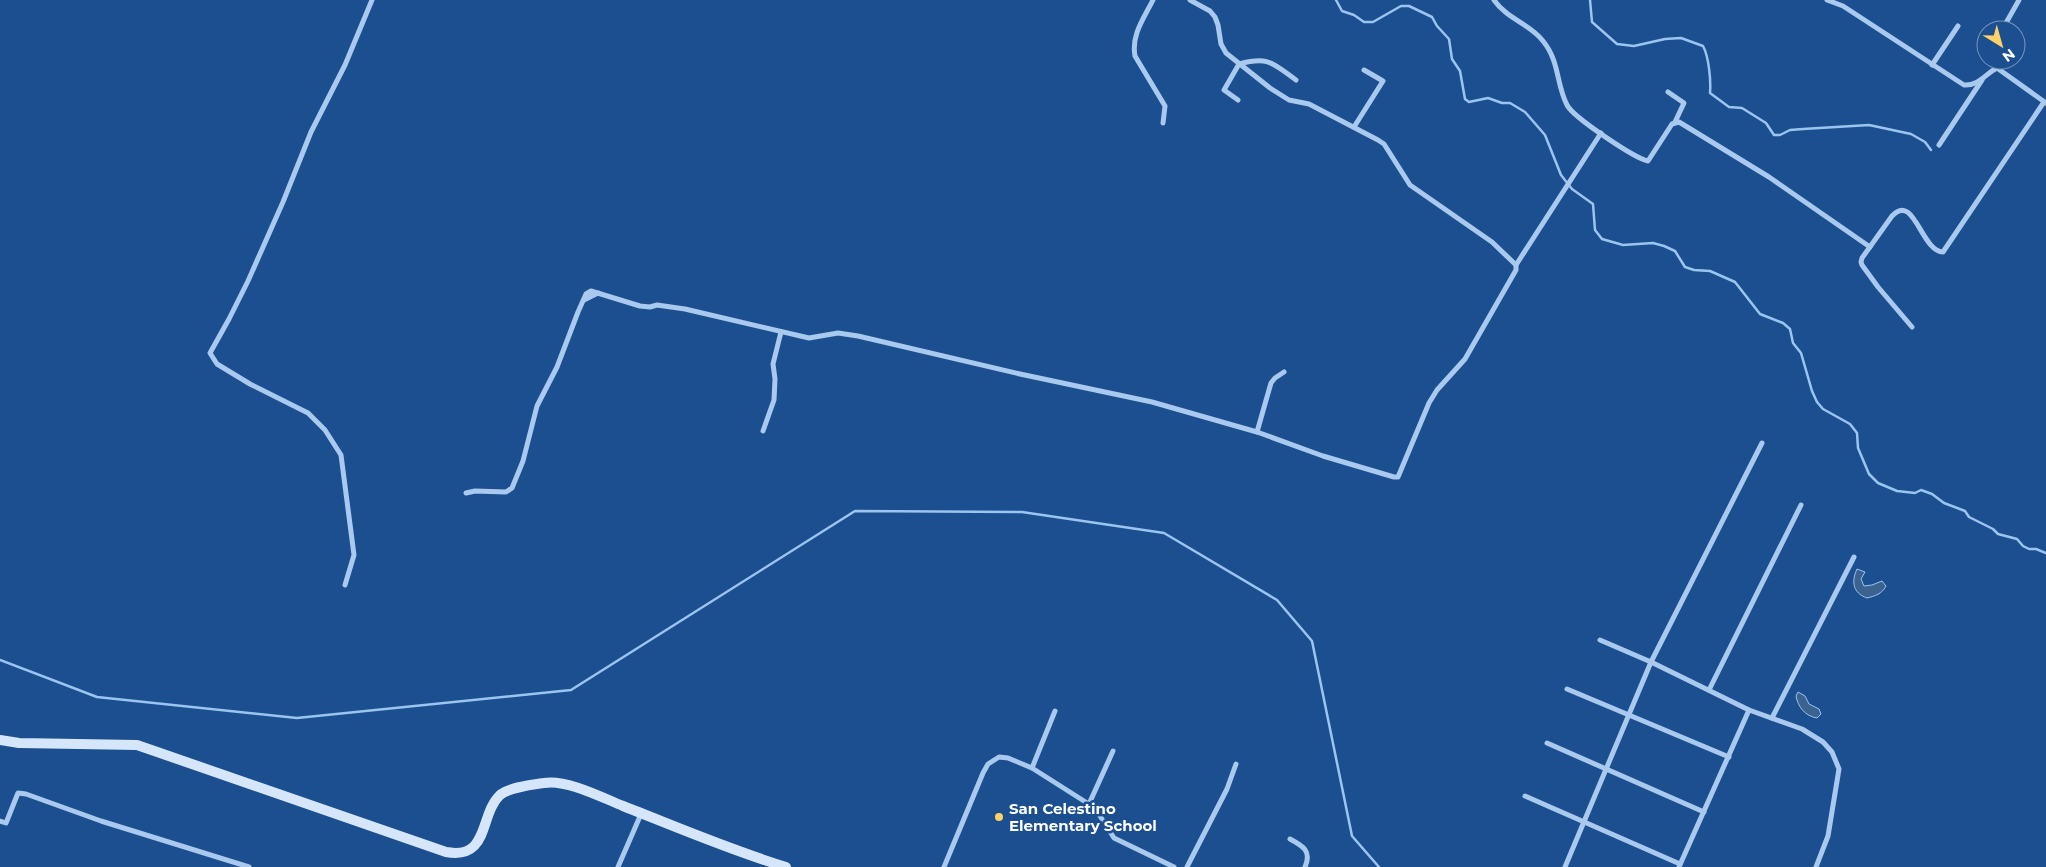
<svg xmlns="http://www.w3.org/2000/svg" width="2046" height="867" viewBox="0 0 2046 867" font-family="Montserrat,sans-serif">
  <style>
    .water { fill: #3c6290; stroke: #9cc4f0 }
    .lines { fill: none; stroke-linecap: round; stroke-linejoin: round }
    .stream { stroke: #9cc4f0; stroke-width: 2.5 }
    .street { stroke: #a9c9ee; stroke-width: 5 }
    .secondary { stroke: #d6e6fa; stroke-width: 10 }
    .poi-dot { fill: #ffd166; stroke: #1b4f8f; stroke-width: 2 }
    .labels { text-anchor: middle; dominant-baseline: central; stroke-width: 5; stroke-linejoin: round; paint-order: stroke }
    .poi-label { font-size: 15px; font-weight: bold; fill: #fff; stroke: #1b4f8f; text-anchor: start }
  </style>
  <rect width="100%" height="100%" fill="#1b4f8f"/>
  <!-- water -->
  <g class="water">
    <path d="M1857 569 1865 572 1861 579 1864 586 1872 585 1882 581 1886 586C1882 594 1875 596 1867 598 1853 593 1851 582 1857 569Z"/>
    <path d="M1798 692 1805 696 1809 704 1819 709 1821 714 1817 718C1805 716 1798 707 1796 696Z"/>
  </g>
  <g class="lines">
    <!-- stream -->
    <g class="stream">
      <path d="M1336 0 1342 11 1354 15 1364 22H1373L1401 6H1409L1432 17 1437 26 1449 39 1452 59 1460 71 1465 99 1469 102 1488 98 1502 103H1510L1525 112 1545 135 1561 175 1572 189 1593 204 1595 230 1602 239 1623 245 1653 243 1664 246 1675 251 1685 267 1694 270 1710 271 1735 282 1760 314 1783 323 1790 329 1793 343 1801 353 1812 391 1817 402 1823 409 1850 424 1857 433 1858 448 1869 474 1878 483 1897 491 1915 493 1921 490 1932 494 1944 503 1965 511 1969 517 1993 529 1998 534 2017 539 2023 546 2029 549H2036L2046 553"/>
      <path d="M1590 0 1592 22 1617 44 1634 46 1665 39 1681 38 1703 46C1709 57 1711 81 1710 93L1729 107 1742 108 1766 123 1774 135H1780L1790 130 1803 129 1869 125 1911 134 1925 142 1931 150"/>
      <path d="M0 660 97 697 297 718 571 690 855 511 1022 512 1164 533 1277 600 1312 641 1352 836 1379 867"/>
    </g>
    <!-- street -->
    <g class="street">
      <path d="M1153 0C1144 18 1131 35 1135 56L1165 106 1163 123"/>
      <path d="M1190 0 1210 11 1215 17 1218 25 1221 44 1226 53 1270 88 1289 100 1309 104 1378 140 1384 144 1410 185 1492 242 1516 265"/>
      <path d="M1494 0C1507 19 1530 24 1543 41 1560 62 1556 84 1567 105 1573 117 1634 158 1648 161L1672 124 1679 122 1769 177 1870 247"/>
      <path d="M1827 0 1843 6 1964 85C1979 86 1985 74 1997 68L2046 103"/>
      <path d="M2002 30 2019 0"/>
      <path d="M1996 60 1997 68"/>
      <path d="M1932 65 1958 26"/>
      <path d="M1668 92 1684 103 1675 122"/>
      <path d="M1238 100 1224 90 1239 64C1269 56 1272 63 1296 80"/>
      <path d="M1354 127 1383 81 1364 70"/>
      <path d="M1939 145 1982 80"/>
      <path d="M584 300 598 293"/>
      <path d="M1912 327 1878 287 1862 265 1861 262 1862 258 1892 216C1914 192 1921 251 1943 252L2044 102"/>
      <path d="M763 431 774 400 775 379 773 364 781 332"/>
      <path d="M1257 432 1271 383 1275 378 1284 372"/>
      <path d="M466 493 475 491 506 492 512 488 523 461 537 406 557 367 578 312 586 294 591 291 640 306 650 307 657 305 685 309 809 338 838 333 858 336 1020 374 1152 402 1257 432 1323 456 1394 477H1398L1429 403 1437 390 1465 359 1516 270V265L1601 133"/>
      <path d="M345 585 354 555 341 455 325 430 308 413 250 384 217 364 210 353 229 319 248 281 283 202 311 132 345 65 372 0"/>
      <path d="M1600 640 1651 662 1749 710 1802 729 1823 742 1832 752 1839 769 1828 836 1816 867"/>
      <path d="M1567 689 1729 757"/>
      <path d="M1709 690 1801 505"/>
      <path d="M1772 718 1854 557"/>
      <path d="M1547 743 1704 812"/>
      <path d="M1032 768 1055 711"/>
      <path d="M1525 796 1680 864"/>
      <path d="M1089 804 1113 751"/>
      <path d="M0 821 6 823 18 793 26 794 101 821 249 867"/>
      <path d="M1290 839C1303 846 1312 851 1305 867"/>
      <path d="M618 867 641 814"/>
      <path d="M944 867 983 773 988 764 999 757 1008 758 1032 768 1095 808 1114 838 1174 867"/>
      <path d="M1187 867 1227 789 1236 764"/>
      <path d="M1565 867 1651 662 1762 443"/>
      <path d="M1679 867 1749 710"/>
    </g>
    <!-- secondary -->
    <path class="secondary" d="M0 740 19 743 137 745 446 852C490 860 479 815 500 795 510 787 531 785 544 783 566 779 601 797 623 806 677 827 730 850 786 867"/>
  </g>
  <!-- markers -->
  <circle class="poi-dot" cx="999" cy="817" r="5"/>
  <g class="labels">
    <!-- poi labels -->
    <g class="poi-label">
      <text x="1009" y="808">San Celestino<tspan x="1009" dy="17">Elementary School</tspan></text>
    </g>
  </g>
  <!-- north arrow -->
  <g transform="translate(2001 45) rotate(143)"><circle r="24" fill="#1b4f8f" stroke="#7695bc"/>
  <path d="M0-4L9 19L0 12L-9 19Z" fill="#ffd166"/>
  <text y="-8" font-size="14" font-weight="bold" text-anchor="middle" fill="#ffffff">N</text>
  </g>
</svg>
